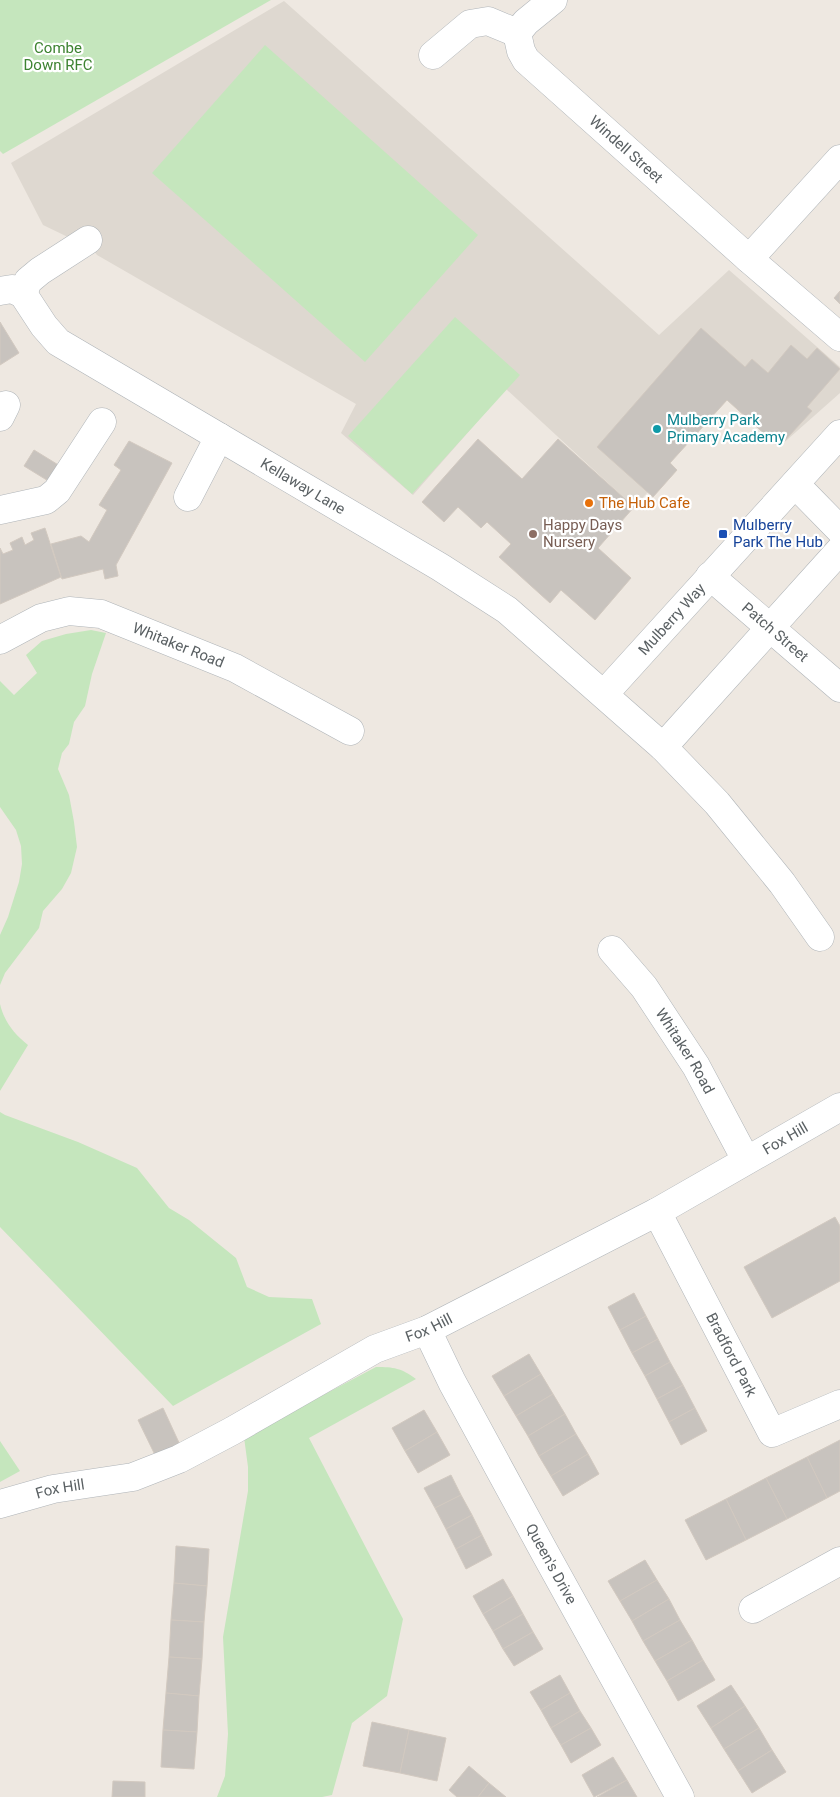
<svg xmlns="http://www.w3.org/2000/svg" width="840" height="1797" viewBox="0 0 840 1797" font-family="Roboto,sans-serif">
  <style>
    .education { fill: #ded8d0 }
    .green { fill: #c5e6bd }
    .building { fill: #c8c3be; stroke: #d2c9c0 }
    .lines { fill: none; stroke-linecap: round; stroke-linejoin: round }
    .minor-casing { stroke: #afb4b8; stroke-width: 29 }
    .minor { stroke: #fff; stroke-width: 28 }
    .culture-dot { fill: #0f9aa8; stroke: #fff; stroke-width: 2 }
    .food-dot { fill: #e8710a; stroke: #fff; stroke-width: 2 }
    .education-dot { fill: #8d6e63; stroke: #fff; stroke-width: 2 }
    .transit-dot { fill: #1a4fb4; stroke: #fff; stroke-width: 2 }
    .labels { text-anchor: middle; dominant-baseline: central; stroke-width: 4.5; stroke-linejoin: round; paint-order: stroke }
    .park-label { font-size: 15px; fill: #3d8331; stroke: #fff }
    .street-label { font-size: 15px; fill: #5a6063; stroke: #fff }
    .culture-label { font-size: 15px; fill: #0d838f; stroke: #fff; text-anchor: start }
    .food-label { font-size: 15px; fill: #c56008; stroke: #fff; text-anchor: start }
    .education-label { font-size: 15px; fill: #785e54; stroke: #fff; text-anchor: start }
    .transit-label { font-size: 15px; fill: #164399; stroke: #fff; text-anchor: start }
  </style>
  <rect width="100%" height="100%" fill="#eee8e1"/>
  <!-- education -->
  <path class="education" d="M284 1 659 335 729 270 840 367V393L779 447 727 400 670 462 677 470 653 497 648 492 634 507 506 389 413 495 341 433 356 404 97 255 80 231 70 238 43 225 11 163Z"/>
  <!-- green -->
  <g class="green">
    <path d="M0 0H271L3 154 0 151Z"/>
    <path d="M265 45 478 235 365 362 152 173Z"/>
    <path d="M455 317 520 375 412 494 348 436Z"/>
    <path d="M91 630 106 633 92 674 85 706 74 722 69 744 62 753 58 769 69 795 74 822 77 847 71 873 62 889 43 911 39 928 5 973 0 985V935L8 917 19 882 22 864 21 846 16 830 0 807V681L14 695 37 673 26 655 42 641 66 634Z"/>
    <path d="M0 1004C4 1021 14 1034 28 1045L0 1091Z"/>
    <path d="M0 1112 5 1115 78 1142 137 1168 169 1208 189 1220 236 1258 247 1287 269 1297 312 1299 321 1324 173 1406 0 1227Z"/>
    <path d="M376 1367C394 1367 401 1368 416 1379L309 1438 403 1619 387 1696 352 1723 332 1795 322 1797H217L225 1776 228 1734 223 1637 248 1491V1467L244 1437Z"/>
    <path d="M0 1441 20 1471 0 1482Z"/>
  </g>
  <!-- building -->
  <g class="building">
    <path d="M840 291V304L834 298Z"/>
    <path d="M0 322 19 353 0 365Z"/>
    <path d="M701 328 745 367 752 359 768 373 791 345 807 359 817 348 840 369 807 407 812 411 779 447 727 400 670 463 677 470 653 497 597 447Z"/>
    <path d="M478 439 522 479 558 439 634 507 598 548 631 578 595 620 561 590 550 603 499 557 511 544 487 522 481 528 458 507 444 522 422 502Z"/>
    <path d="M129 441 172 463 116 565 118 576 105 579 103 569 62 579 51 544 81 536 89 542 107 510 99 505 121 470 114 465Z"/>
    <path d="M34 450 60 466 50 482 24 466Z"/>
    <path d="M45 528 61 577 0 604V548L3 554 13 550 10 543 22 537 25 545 34 540 31 533Z"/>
    <path d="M835 1217 840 1226V1281L772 1318 744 1267Z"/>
    <path d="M634 1293 646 1316 620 1330 608 1307Z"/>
    <path d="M646 1316 658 1339 632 1353 620 1330Z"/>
    <path d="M658 1339 670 1362 645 1376 632 1353Z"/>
    <path d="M529 1354 541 1374 504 1396 492 1376Z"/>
    <path d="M670 1362 683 1385 657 1399 645 1376Z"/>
    <path d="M541 1374 553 1394 516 1416 504 1396Z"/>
    <path d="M683 1385 695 1408 669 1422 657 1399Z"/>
    <path d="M553 1394 565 1414 528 1436 516 1416Z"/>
    <path d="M163 1408 181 1447 157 1459 138 1420Z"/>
    <path d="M695 1408 707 1431 681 1445 669 1422Z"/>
    <path d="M424 1410 437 1432 405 1451 392 1428Z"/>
    <path d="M565 1414 576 1434 539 1456 528 1436Z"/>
    <path d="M437 1432 450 1455 418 1473 405 1451Z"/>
    <path d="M576 1434 588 1454 551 1476 539 1456Z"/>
    <path d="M840 1440V1491L827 1498 807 1457Z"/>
    <path d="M588 1454 599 1474 563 1496 551 1476Z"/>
    <path d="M807 1457 827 1498 787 1519 766 1478Z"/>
    <path d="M451 1475 461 1495 435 1508 424 1488Z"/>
    <path d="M766 1478 787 1519 746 1540 726 1499Z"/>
    <path d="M461 1495 472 1515 446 1529 435 1508Z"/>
    <path d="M726 1499 746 1540 706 1560 685 1520Z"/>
    <path d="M472 1515 482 1535 456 1549 446 1529Z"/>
    <path d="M482 1535 492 1555 466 1569 456 1549Z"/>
    <path d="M176 1546 209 1549 207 1586 174 1583Z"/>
    <path d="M645 1560 657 1580 620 1601 608 1581Z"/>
    <path d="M503 1579 513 1596 483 1614 473 1596Z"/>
    <path d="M657 1580 669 1599 632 1621 620 1601Z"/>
    <path d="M174 1583 207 1586 204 1622 171 1620Z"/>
    <path d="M513 1596 523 1614 493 1631 483 1614Z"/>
    <path d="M669 1599 680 1620 643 1641 632 1621Z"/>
    <path d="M523 1614 533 1632 503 1649 493 1631Z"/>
    <path d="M171 1620 204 1622 202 1659 169 1657Z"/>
    <path d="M680 1620 692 1640 655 1661 643 1641Z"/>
    <path d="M533 1632 543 1649 514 1666 503 1649Z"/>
    <path d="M692 1640 703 1660 667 1681 655 1661Z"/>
    <path d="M169 1657 202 1659 199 1696 166 1693Z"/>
    <path d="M703 1660 715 1680 678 1701 667 1681Z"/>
    <path d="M560 1675 570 1693 541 1710 530 1692Z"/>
    <path d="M731 1685 745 1706 711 1728 697 1706Z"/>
    <path d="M166 1693 199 1696 197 1732 163 1730Z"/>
    <path d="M570 1693 580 1711 551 1728 541 1710Z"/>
    <path d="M745 1706 759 1728 724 1749 711 1728Z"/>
    <path d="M580 1711 591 1728 561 1745 551 1728Z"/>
    <path d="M372 1722 409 1730 400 1773 363 1766Z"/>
    <path d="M591 1728 601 1745 571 1763 561 1745Z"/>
    <path d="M759 1728 772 1750 738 1771 724 1749Z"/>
    <path d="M163 1730 197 1732 194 1769 161 1767Z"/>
    <path d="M409 1730 446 1738 437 1781 400 1773Z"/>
    <path d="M772 1750 786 1772 752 1793 738 1771Z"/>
    <path d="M613 1757 627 1780 594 1797 582 1775Z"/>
    <path d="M469 1766 489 1783 478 1797H457L449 1790Z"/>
    <path d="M627 1780 637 1797H597Z"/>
    <path d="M113 1781 145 1782V1797H112Z"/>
    <path d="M489 1783 506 1797H478Z"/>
  </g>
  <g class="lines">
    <defs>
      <g id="minor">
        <path id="s1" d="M553 0 526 22 517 33 521 51 526 60 749 259 840 337"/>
        <path d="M433 55 470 24 488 21 517 33"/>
        <path d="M749 259 840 159"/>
        <path id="s2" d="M0 291 12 289 23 294 44 326 58 342 440 567 507 610 663 747 717 803 782 883 820 937"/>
        <path d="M23 294 28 281 40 271 88 240"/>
        <path d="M0 417 6 405"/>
        <path d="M795 484 840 530"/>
        <path d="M188 497 219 437"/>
        <path d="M0 510 46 500 57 491 102 422"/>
        <path id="s3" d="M710 576 840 688"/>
        <path id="s4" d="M0 640 41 618 69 611 101 614 235 668 350 731"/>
        <path id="s5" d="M604 694 840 434"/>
        <path d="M663 747 840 550"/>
        <path id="s6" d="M612 950 644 987 696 1066 746 1160"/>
        <path id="s7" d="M657 1212 772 1433 840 1404"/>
        <path id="s8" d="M427 1330 452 1382 545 1553 680 1797"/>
        <path id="s9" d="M0 1504 53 1489 133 1477 179 1459 232 1431 375 1349 427 1330 657 1212 840 1107"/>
        <path d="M753 1609 840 1561"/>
      </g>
    </defs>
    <!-- minor casing -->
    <use href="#minor" class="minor-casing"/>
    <!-- minor -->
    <use href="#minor" class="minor"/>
  </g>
  <!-- markers -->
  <circle class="culture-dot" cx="657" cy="429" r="5"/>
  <circle class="food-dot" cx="589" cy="503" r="5"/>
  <circle class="education-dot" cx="533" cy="534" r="5"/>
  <rect class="transit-dot" x="718" y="529" width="10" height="10" rx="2.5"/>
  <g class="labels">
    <!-- park labels -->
    <g class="park-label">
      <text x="58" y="48">Combe<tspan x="58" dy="17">Down RFC</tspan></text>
    </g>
    <!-- street labels -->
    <g class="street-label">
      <text stroke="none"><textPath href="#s1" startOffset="212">Windell Street</textPath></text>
      <text stroke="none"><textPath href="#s2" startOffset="368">Kellaway Lane</textPath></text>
      <text stroke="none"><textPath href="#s5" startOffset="101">Mulberry Way</textPath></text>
      <text stroke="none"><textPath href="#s3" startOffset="86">Patch Street</textPath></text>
      <text stroke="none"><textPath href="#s4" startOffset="191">Whitaker Road</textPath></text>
      <text stroke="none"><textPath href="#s6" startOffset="125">Whitaker Road</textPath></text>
      <text stroke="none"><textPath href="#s9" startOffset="872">Fox Hill</textPath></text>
      <text stroke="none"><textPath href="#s9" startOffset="468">Fox Hill</textPath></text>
      <text stroke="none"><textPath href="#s7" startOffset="161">Bradford Park</textPath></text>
      <text stroke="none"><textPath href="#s9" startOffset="62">Fox Hill</textPath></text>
      <text stroke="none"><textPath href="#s8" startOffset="265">Queen's Drive</textPath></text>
    </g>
    <!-- culture labels -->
    <g class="culture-label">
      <text x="667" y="420">Mulberry Park<tspan x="667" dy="17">Primary Academy</tspan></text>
    </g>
    <!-- food labels -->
    <g class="food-label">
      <text x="599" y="503">The Hub Cafe</text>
    </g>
    <!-- education labels -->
    <g class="education-label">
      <text x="543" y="525">Happy Days<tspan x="543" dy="17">Nursery</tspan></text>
    </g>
    <!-- transit labels -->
    <g class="transit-label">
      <text x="733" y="525">Mulberry<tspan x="733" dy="17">Park The Hub</tspan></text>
    </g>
  </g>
</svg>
